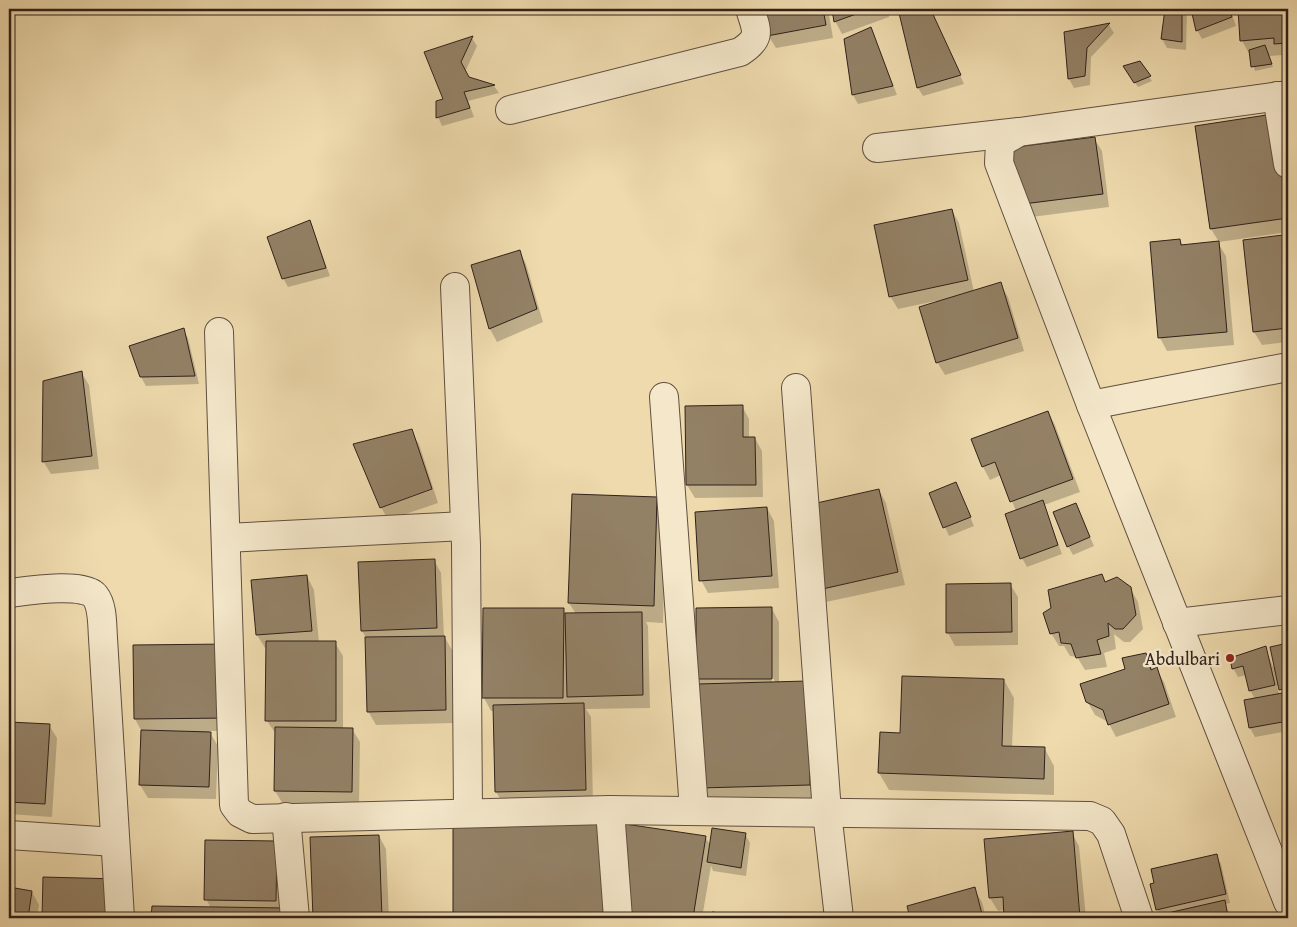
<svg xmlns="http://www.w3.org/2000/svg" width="1297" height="927" viewBox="0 0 1297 927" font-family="'Gentium Book Plus',serif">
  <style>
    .shadow { fill: #0003; fill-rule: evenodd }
    .building { fill: #938166; stroke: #30211a }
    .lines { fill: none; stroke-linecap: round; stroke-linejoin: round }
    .street-casing { stroke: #604f3f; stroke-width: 30 }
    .street { stroke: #f4e7ca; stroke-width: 28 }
    .poi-dot { fill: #8f2418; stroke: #f4e7ca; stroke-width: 2 }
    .labels { text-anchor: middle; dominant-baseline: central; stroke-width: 4.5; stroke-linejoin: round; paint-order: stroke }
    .poi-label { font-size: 18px; fill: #30211a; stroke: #f4e7ca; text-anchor: end }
  </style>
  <rect width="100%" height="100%" fill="#eedaad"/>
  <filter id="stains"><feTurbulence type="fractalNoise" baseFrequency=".004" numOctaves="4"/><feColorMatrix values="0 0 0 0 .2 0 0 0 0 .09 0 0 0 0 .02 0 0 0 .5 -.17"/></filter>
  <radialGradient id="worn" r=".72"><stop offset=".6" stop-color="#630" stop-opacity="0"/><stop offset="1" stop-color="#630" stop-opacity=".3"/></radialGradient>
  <!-- shadow -->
  <g class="shadow">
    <path d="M764 9H828L833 38 776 48 768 35Z"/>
    <path d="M833 9H890L889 17 842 34 835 21Z"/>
    <path d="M1167 9H1187L1186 50 1167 48 1162 39Z"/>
    <path d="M1192 9H1230L1236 26 1202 39 1197 30Z"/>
    <path d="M1239 9H1288V61H1285L1282 55 1269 56 1273 67 1255 71 1251 57 1242 41Z"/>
    <path d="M935 20 964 84 923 96 918 88Z"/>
    <path d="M1109 25 1114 33 1091 57 1090 85 1074 88 1069 79 1065 33Z"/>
    <path d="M871 29 897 95 858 104 853 95 845 40Z"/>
    <path d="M472 38 477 46 465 72 468 78 494 86 499 93 468 101 474 117 442 126 438 117 444 100 426 53Z"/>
    <path d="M1139 62 1152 81 1138 87 1125 67Z"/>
    <path d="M1280 129 1288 186V232L1219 242 1211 229Z"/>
    <path d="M1094 138 1102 151 1109 207 1016 219 1008 206Z"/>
    <path d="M952 210 959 223 974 292 1000 284 1008 297 1024 351 945 375 937 362 936 301 898 309 890 296Z"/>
    <path d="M310 221 330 276 288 287 283 278Z"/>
    <path d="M1282 236 1288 247V342L1262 345 1254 332Z"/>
    <path d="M1180 240 1183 246 1218 243 1226 256 1234 345 1167 351 1160 338Z"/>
    <path d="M519 251 526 264 543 322 497 342 490 329 473 266Z"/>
    <path d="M183 330 188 338 199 384 146 386 141 377Z"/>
    <path d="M81 372 89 385 99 469 51 474 43 461Z"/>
    <path d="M742 406 749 419V438H755L762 451 763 497 695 498 687 485 686 407Z"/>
    <path d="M1048 412 1055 425 1080 492 1044 505 1062 554 1027 567 1022 558 1016 511 1001 475 990 480 983 467Z"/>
    <path d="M411 431 419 444 438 503 388 520 381 507Z"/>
    <path d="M956 484 974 526 949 536 930 494Z"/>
    <path d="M879 490 886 503 905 585 826 602 819 589Z"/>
    <path d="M656 498 666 515 663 623 646 622 648 626 650 708 586 709 591 717 593 803 504 805 496 792 494 711H491L484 698 563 610 566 614H576L569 603Z"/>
    <path d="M1076 505 1094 546 1073 555 1068 546Z"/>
    <path d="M767 508 774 521 779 588 708 593 701 580Z"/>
    <path d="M434 560 441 573 444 636 452 650 453 723 376 725 368 711 366 638 362 631Z"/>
    <path d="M307 576 314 590 319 643H335L343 656V729H352L360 742 359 805 283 804 275 791 276 734 267 721V648H265L257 635Z"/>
    <path d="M1105 583 1130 588 1138 602 1143 629 1130 642H1124L1114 634 1116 649 1104 653 1107 667 1085 670 1077 657 1070 656 1064 646H1059L1051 633Z"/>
    <path d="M1010 584 1018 597V645L955 646 948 633Z"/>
    <path d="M772 609 779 622V683L807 682 819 802 712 805 702 788 701 685 697 679ZM770 673 776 683H773L768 674Z"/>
    <path d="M1288 644V687L1281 688V691L1288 689V731L1255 737 1250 728 1245 701 1255 699 1250 690 1247 675 1238 677 1233 668 1265 647 1273 667 1275 666 1271 648ZM1277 686H1278L1283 694H1279Z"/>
    <path d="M134 647 236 731H209L218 746 216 799 148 798 140 785 142 732 135 719Z"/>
    <path d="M1145 654 1153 670 1156 669 1164 682 1176 717 1116 737 1108 722 1095 715 1087 701Z"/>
    <path d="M1004 680 1014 698 1012 747 1045 749 1054 766V795L889 790 879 773 901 734Z"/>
    <path d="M9 723 49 725 57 738 52 817 9 814Z"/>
    <path d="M454 825 705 837 711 846 745 834 750 843 746 876 713 871 711 866 702 918H455Z"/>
    <path d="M1072 833 1079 846 1086 918H1005V910L998 911 990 898Z"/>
    <path d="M379 836 386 849 389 918H314L311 838Z"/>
    <path d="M276 842 289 918H153V908H211L206 899Z"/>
    <path d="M1216 855 1221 864 1230 903 1225 904 1231 917 1234 918H1161L1157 909Z"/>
    <path d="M44 878 125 918H43Z"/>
    <path d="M9 889 32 892 39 905 37 918H9Z"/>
    <path d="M974 889 982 902 986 918H911L908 906Z"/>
  </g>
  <!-- building -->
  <g class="building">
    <path d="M762 9H823L826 25 767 36Z"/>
    <path d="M832 9H870L834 22Z"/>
    <path d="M1165 9H1182V42L1161 39Z"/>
    <path d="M1191 9H1229L1232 17 1196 31Z"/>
    <path d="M1238 9H1288V43L1274 44V38L1240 41Z"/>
    <path d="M931 10 961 75 917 88 899 13Z"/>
    <path d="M1110 23 1087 48 1085 76 1068 79 1064 32Z"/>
    <path d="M871 27 893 86 852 95 844 39Z"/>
    <path d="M473 36 461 62 469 77 495 85 464 92 470 108 436 118V101L443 99 424 52Z"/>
    <path d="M1265 45 1272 64 1251 67 1249 50Z"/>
    <path d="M1140 61 1151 76 1134 83 1123 66Z"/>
    <path d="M1273 114 1288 218 1210 229 1195 126Z"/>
    <path d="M1095 137 1103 194 1007 206 1000 149Z"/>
    <path d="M952 209 968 280 889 297 874 225Z"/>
    <path d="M310 220 326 268 282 279 267 237Z"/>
    <path d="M1283 235 1288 286V328L1253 332 1243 240Z"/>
    <path d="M1180 239 1181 245 1219 241 1227 332 1158 338 1150 242Z"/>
    <path d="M520 250 537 309 489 329 471 265Z"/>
    <path d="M1001 282 1018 338 936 363 919 307Z"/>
    <path d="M184 328 195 376 140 377 129 346Z"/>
    <path d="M82 371 92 456 42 462 43 381Z"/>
    <path d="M743 405V437H755L756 485H686L685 406Z"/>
    <path d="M1048 411 1073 479 1010 502 995 462 982 467 971 439Z"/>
    <path d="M412 429 432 489 380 508 353 444Z"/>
    <path d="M956 482 971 517 943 528 929 493Z"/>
    <path d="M879 489 898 572 818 590 799 507Z"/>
    <path d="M572 494 657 497 654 606 568 603Z"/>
    <path d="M1043 500 1058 545 1020 559 1005 514Z"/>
    <path d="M1076 503 1090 537 1067 547 1053 512Z"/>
    <path d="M767 507 772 576 699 581 695 512Z"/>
    <path d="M435 559 437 628 361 631 358 562Z"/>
    <path d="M1102 574 1105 582 1117 577 1131 587 1136 615 1123 629H1115L1108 623 1109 636 1097 640 1101 654 1076 658 1071 644 1061 643 1059 632 1050 634 1043 613 1051 608 1048 590Z"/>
    <path d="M307 575 312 631 256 635 251 580Z"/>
    <path d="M1011 583 1012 632 946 633V584Z"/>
    <path d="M772 607V679H696V608Z"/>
    <path d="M483 608H564L563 698H482Z"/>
    <path d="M642 612 643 695 567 697 565 613Z"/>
    <path d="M445 636 446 710 367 712 365 637Z"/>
    <path d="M266 641H336V721H265Z"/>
    <path d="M1288 643V688L1279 690 1270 647Z"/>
    <path d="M228 644 229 718 134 719 133 645Z"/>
    <path d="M1266 646 1275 685 1249 691 1243 666 1232 669 1230 658Z"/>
    <path d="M1146 653 1151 670 1157 667 1169 704 1108 725 1103 710 1086 702 1080 684 1125 669 1122 658Z"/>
    <path d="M902 676 1004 679 1002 746 1045 747 1044 779 878 773 880 732 900 733Z"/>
    <path d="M807 681 810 785 700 788 698 684Z"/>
    <path d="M1288 692V721L1249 728 1244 700Z"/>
    <path d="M584 703 586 790 495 792 493 705Z"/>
    <path d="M9 722 50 724 45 804 9 802Z"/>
    <path d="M275 727 353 728 352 792 274 791Z"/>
    <path d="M141 730 211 732 209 787 139 785Z"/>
    <path d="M607 822V918H453V823Z"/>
    <path d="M625 824 706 836 693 918 611 917Z"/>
    <path d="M712 828 746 833 741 868 707 862Z"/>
    <path d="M1073 831 1080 918H1004L1003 897 989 898 984 839Z"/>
    <path d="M379 835 382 918H313L310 837Z"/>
    <path d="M205 840 277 841 276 901 204 900Z"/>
    <path d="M1217 854 1226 894 1156 910 1150 884 1154 883 1151 869Z"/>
    <path d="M43 877 119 879 118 918H42Z"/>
    <path d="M9 887 32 891 28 918H9Z"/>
    <path d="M975 887 983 918H910L907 906Z"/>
    <path d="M1225 900 1228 917 1234 915V918H1160L1159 915Z"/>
    <path d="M152 906 285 908V918H151Z"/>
    <path d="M712 912 756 918H711Z"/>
  </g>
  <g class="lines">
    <defs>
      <g id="street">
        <path d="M1288 95 1019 132 1000 143 999 163 1091 405 1288 902"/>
        <path d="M1277 96 1288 164"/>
        <path d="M510 110 740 52C762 38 757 31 750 9"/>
        <path d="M877 148 1019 132"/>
        <path d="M455 287 466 545 468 812"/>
        <path d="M219 332 234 805 240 813 252 819 610 810 1090 816 1102 821 1111 834 1139 918"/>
        <path d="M796 388 827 812 839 918"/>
        <path d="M664 397 694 810"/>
        <path d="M1091 405 1288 367"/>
        <path d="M226 538 465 526"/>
        <path d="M9 593C26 591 85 582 95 596 103 606 102 625 103 638L120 918"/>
        <path d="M1177 623 1288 610"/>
        <path d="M610 810 618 918"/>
        <path d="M286 817 295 918"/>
        <path d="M9 835 115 842"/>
      </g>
    </defs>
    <!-- street casing -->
    <use href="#street" class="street-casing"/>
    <!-- street -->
    <use href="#street" class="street"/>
  </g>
  <!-- markers -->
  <circle class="poi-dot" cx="1230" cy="658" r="5"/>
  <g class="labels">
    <!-- poi labels -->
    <g class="poi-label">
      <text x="1220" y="658">Abdulbari</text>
    </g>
  </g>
  <!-- margin -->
  <rect width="1297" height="927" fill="none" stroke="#eedaad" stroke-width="30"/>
  <rect x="10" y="10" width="1277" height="907" fill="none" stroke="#30211a" stroke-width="2.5"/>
  <rect x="15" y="15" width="1267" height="897" fill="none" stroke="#30211a"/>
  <rect width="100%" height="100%" filter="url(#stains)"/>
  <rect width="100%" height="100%" fill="url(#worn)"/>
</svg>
